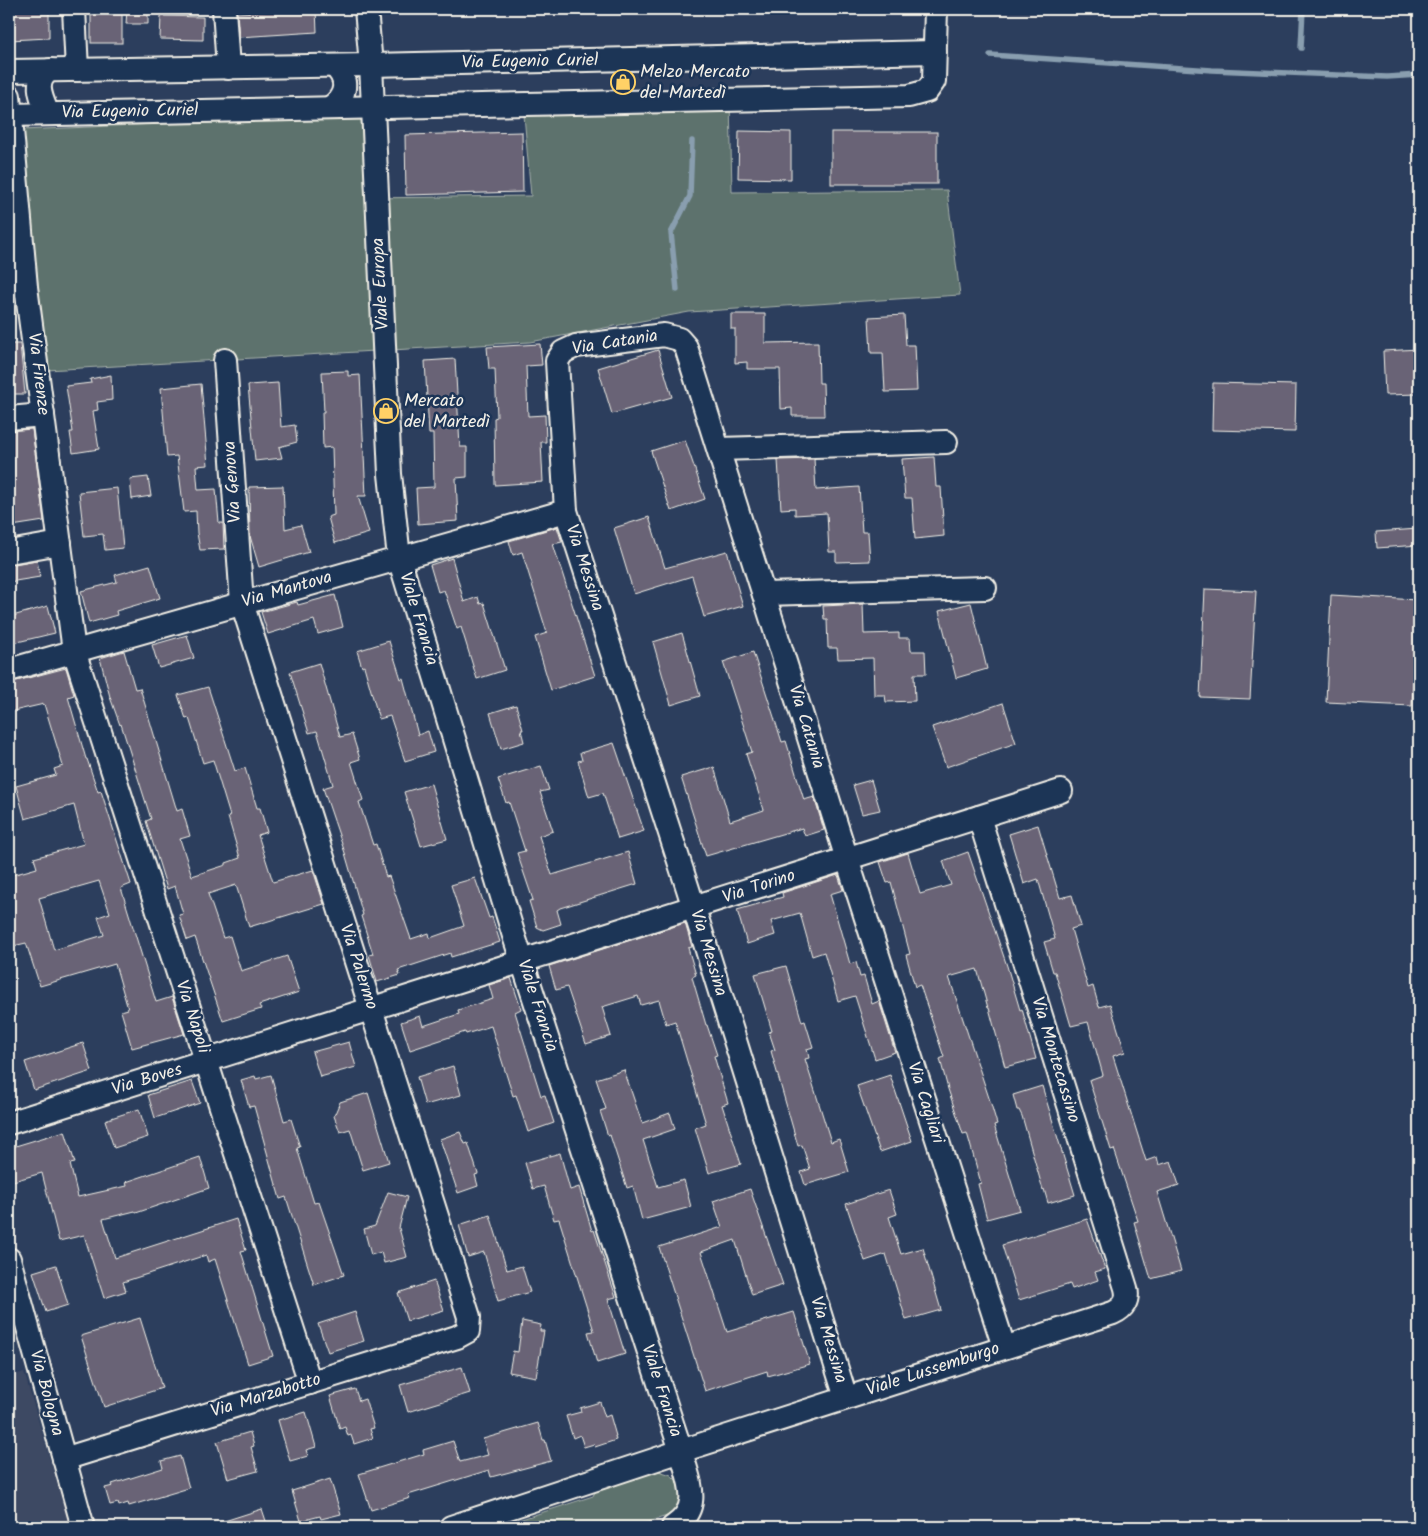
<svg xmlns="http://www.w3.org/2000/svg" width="1428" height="1536" viewBox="0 0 1428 1536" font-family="Kalam,sans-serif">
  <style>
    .built { fill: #3e4964 }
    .green { fill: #5d726d; stroke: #a8b2aa }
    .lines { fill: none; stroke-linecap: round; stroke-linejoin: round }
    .stream { stroke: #899eaf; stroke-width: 5.5 }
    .building { fill: #696476; stroke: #f4f1e8; fill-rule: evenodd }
    .minor-casing { stroke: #f4f1e8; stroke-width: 26 }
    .minor { stroke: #1d3557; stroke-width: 22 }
    .labels { text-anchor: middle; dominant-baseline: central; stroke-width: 5; stroke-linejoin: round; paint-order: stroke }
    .street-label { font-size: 18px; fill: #f4f1e8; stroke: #1d3557 }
    .poi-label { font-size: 18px; fill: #f4f1e8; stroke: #1d3557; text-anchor: start }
  </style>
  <rect width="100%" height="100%" fill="#2c3e5d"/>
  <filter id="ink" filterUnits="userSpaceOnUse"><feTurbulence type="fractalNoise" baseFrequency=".02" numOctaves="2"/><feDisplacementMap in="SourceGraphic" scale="10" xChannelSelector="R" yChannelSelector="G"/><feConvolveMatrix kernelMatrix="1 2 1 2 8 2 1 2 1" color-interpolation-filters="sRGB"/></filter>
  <g filter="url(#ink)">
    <!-- built -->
    <path class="built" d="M24 1372 70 1527H9V1377Z"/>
    <!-- green -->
    <g class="green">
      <path d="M730 99 732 192 947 190 960 295 689 312 530 342 47 370 22 130 361 115 366 198 531 196 523 103Z"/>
      <path d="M659 1471 671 1475 678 1482 682 1490 679 1505 667 1516 633 1527H497L593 1496 596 1490Z"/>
    </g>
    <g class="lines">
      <!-- stream -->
      <g class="stream">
        <path d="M1301 48 1303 9"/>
        <path d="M990 55 1212 70 1387 77 1419 75"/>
        <path d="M677 290 671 233 690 196 692 141"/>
      </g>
    </g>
    <!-- building -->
    <g class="building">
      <path d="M9 9H49V38L9 40Z"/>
      <path d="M127 9H148V24H126Z"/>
      <path d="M316 9 317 32 239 37 237 13Z"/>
      <rect x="91" y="14" width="31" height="29"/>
      <path d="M161 16 203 17V40L160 39Z"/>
      <path d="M739 131 791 132V179L738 178Z"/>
      <path d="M522 132 523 192 406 195 405 135Z"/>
      <rect x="831" y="132" width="106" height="52"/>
      <path d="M731 314H765V343L818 342 819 383H823L824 416H792V408L781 409 780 369H747V362L735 363V329H731Z"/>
      <path d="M904 315 906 345H915L917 391 885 392 883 353H871L869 317Z"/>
      <path d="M9 344H20L25 394H9Z"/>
      <path d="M540 344 542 365 526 366 528 416 545 415 546 442H541L543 482 495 485 494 418 497 417 495 369H489L487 347Z"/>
      <path d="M1419 349V394L1385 395 1383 351Z"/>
      <path d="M658 350 672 397 612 414 598 368Z"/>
      <path d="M455 359 460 447H467V477L456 478 458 521 418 524 416 488 434 487 433 434H429L425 361Z"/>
      <path d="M348 371V376L360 375 366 496H358L369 533 335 543 328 517 334 515 332 447 323 448 322 412H324L322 372Z"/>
      <path d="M111 375 112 400 97 402 98 410 93 411 99 449 73 453 70 432H73L66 386 91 383 90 379Z"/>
      <path d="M278 383 281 427 295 425 297 442 279 447 282 458 255 461 248 385Z"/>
      <path d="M1213 383 1296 385 1295 432 1212 430Z"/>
      <path d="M201 384 208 465 196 466 198 490 216 489 219 523H223L224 549 200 550 197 533 196 511 184 512 177 456 167 457 161 388Z"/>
      <path d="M32 429 44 521 12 526 9 504V431Z"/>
      <path d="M685 440 705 499 671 511 651 451Z"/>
      <path d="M934 457 936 487H941L944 536 915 539 912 498H905L902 459Z"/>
      <path d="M814 459 816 490 859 487 862 532H868L870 561 836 562V552H829L827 513 795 515V508L781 509 778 460Z"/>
      <path d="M148 477 151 496 132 499 130 479Z"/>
      <path d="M283 486 285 529 301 525 309 552 259 567 250 536 249 487Z"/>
      <path d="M117 488 123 548 105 550 103 534 84 536 79 492Z"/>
      <path d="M649 517 665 568 727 551 743 606 704 617 692 576 634 594 614 528Z"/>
      <path d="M557 527 562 542 553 544 595 676 551 690 535 637 547 633 522 552 513 555 509 541Z"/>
      <path d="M1418 529 1419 545 1377 548 1376 532Z"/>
      <path d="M452 558 464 602 478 597 480 604 484 603 505 670 477 679 461 627 457 629 444 590 438 592 430 565Z"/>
      <path d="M37 560 40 577 9 582V565Z"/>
      <path d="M150 565 160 598 116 611 117 615 89 623 81 591 117 582 115 575Z"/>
      <path d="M1205 589 1256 591 1250 699 1200 697Z"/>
      <path d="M335 595 343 627 318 634 314 620 268 634 261 612 297 602 298 605Z"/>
      <path d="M1331 595 1417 600 1412 706 1326 702Z"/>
      <path d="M971 603 987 669 956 678 939 611Z"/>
      <path d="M863 604 864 634 899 633V638H910L911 651H925L926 674H914L915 701 886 702 885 695H874L873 658 838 659 837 648H828L827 619H824L823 606Z"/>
      <path d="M48 606 55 633 9 644V617Z"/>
      <path d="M682 633 700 696 671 705 653 642Z"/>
      <path d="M187 635 194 658 159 668 152 645Z"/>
      <path d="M389 641 401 679 403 678 418 735 428 731 434 752 405 761 390 716 379 719 364 666 362 667 357 651Z"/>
      <path d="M124 651 135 689 140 688 177 811 182 809 190 836 180 839 192 876 226 865V863L240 858 228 817 230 816 213 760 203 763 189 718 186 719 178 695 208 687 235 771 245 768 257 808H260L267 832 258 835 273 882 313 870 324 904 249 927 236 885 208 894 223 938 230 936 241 971 287 956 299 992 259 1005 261 1009 223 1021 195 937 187 940 179 915 183 914 175 886 167 889 146 821 151 819 121 724 120 725 110 697 100 658Z"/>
      <path d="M753 652 782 742 786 741 804 800 814 797 824 830 805 836 802 828 706 856 681 777 714 767 730 821 764 810 746 754 752 752 723 662Z"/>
      <path d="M319 663 340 737 352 734 360 759 351 762 363 800 359 802 373 845 376 844 386 877 389 876 411 939 429 933 430 938 464 926 451 885 475 878 489 918 492 917 500 942 451 957 450 953 398 970 400 975 377 982 369 955 373 954 361 916 363 915 345 853 323 788 333 785 317 731 309 733 290 672Z"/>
      <path d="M66 668 74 695 68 697 86 759H87L98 792 101 791 131 884 121 888 156 1002 172 997 184 1034 132 1048 121 1011 128 1009 115 964 40 986 26 943 9 947V876L37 868 34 858 84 844 74 805 25 819 16 786 56 775 54 769 63 766 44 704 9 712V683ZM99 881 110 913 98 917 104 935 54 950 39 898Z"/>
      <path d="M1003 703 1016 743 946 767 932 727Z"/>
      <path d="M516 705 523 730H521L524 742 501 749 490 713Z"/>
      <path d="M614 743 644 831 618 839 603 793 589 797 578 761 582 760 580 753Z"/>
      <path d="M541 766 549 790 540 792 553 831 539 836 552 875 628 852 637 884 560 908 557 910 561 924 543 930 537 927 529 901 533 900 517 853 525 851 509 802 506 803 498 779Z"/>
      <path d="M871 780 880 810 862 814 853 785Z"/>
      <path d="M431 784 447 839 421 846 404 792Z"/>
      <path d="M1038 825 1060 898 1072 895 1081 926 1071 929 1088 988 1093 986 1099 1007 1110 1004 1125 1052 1113 1056 1146 1161 1157 1157 1159 1165 1171 1161 1179 1185 1157 1192 1181 1271 1151 1279 1134 1222 1138 1221 1114 1149 1111 1150 1089 1080 1103 1075 1088 1022 1071 1026 1055 972H1053L1044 942 1055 939 1038 879 1024 884 1009 834Z"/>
      <path d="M968 852 1007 966 1020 1010 1022 1009 1036 1059 1005 1067 989 1008H988L977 969 949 977 991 1104 997 1124 994 1125 1020 1210 987 1219 978 1184 981 1183 967 1133 963 1134 948 1089 940 1059 944 1057 920 985 915 987 906 955 910 954 891 882 887 883 880 862 908 853 920 894 951 885 943 861Z"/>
      <path d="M838 875 843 890 830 894 850 964 856 962 860 977 864 976 872 1004 879 1001 895 1052 875 1059 855 996 838 1001 824 952 812 956 800 913 771 921 775 935 747 944 737 910 783 897 782 893Z"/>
      <path d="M685 923 692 947 688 948 696 975 692 977 706 1025H707L717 1055 714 1056 728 1103 722 1105 741 1164 709 1173 695 1128 706 1124 675 1021 666 1024 659 1000 641 1005 638 996 602 1007 611 1036 586 1044 567 987 556 990 549 966Z"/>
      <path d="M786 966 802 1022 805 1021 813 1047 807 1049 809 1058 805 1059 831 1142 839 1139 849 1172 805 1185 801 1172 810 1169 802 1145 798 1146 782 1090 771 1051 775 1050 769 1032 772 1031 755 974Z"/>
      <path d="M511 978 521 1009 515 1012 541 1096 545 1095 554 1123 528 1132 516 1095 513 1096 491 1026 466 1034 465 1032 410 1050 401 1022 420 1016 423 1026 459 1014 458 1010 493 999 489 985Z"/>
      <path d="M349 1042 356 1067 320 1077 312 1052Z"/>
      <path d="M83 1043 92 1071 34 1090 25 1062Z"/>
      <path d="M453 1066 461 1095 425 1105 417 1077Z"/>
      <path d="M624 1070 642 1123 670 1113 675 1129 643 1140 658 1187 684 1180 691 1207 642 1220 633 1186 627 1188 610 1135 608 1136 600 1111 606 1109 596 1079Z"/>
      <path d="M271 1075 284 1121 291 1119 300 1147 297 1148 314 1203 319 1202 344 1275 314 1285 286 1197 280 1199 254 1106 249 1107 241 1080 255 1076 256 1079Z"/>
      <path d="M890 1075 912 1141 880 1152 857 1086Z"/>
      <path d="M192 1081 200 1103 155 1118 148 1095Z"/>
      <path d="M1042 1086 1075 1195 1048 1203 1044 1189 1043 1190 1022 1116 1019 1110H1017L1013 1095Z"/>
      <path d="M368 1093 389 1162 363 1170 350 1129 340 1132 334 1116 340 1102Z"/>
      <path d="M139 1109 148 1137 114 1148 105 1120Z"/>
      <path d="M65 1131 75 1163 70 1164 78 1197 127 1186 126 1182 200 1157 209 1188 136 1213 135 1211 103 1219 115 1258 236 1219 246 1250 241 1251 273 1356 248 1364 215 1259 208 1262 206 1255 123 1282 126 1291 104 1298 84 1235 59 1241 42 1173 13 1181 9 1166V1148Z"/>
      <path d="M460 1132 465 1144 468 1143 478 1174 475 1175 478 1186 458 1193 440 1139Z"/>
      <path d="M560 1153 570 1190 579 1187 592 1231 594 1230 616 1297 608 1299 625 1354 597 1363 588 1332 594 1331 559 1219 554 1220 544 1186 533 1189 525 1163Z"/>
      <path d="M750 1189 783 1285 752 1295 735 1240 701 1252 727 1332 794 1312 810 1364 768 1376 767 1371 705 1391 659 1247 722 1227 713 1201Z"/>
      <path d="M889 1190 897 1214 889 1217 901 1254 923 1248 941 1310 906 1320 886 1254 865 1261 846 1204Z"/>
      <path d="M388 1192 407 1197 399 1228 407 1257 384 1263 381 1252 371 1255 364 1229 375 1226Z"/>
      <path d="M490 1215 507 1270 522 1266 530 1292 498 1301 484 1252 468 1257 459 1225Z"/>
      <path d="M1087 1219 1105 1269 1095 1272 1098 1280 1072 1289 1070 1284 1019 1300 1002 1245Z"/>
      <path d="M56 1265 68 1305 46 1312 33 1272Z"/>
      <path d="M434 1281 444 1310 407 1321 398 1293Z"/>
      <path d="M355 1312 364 1341 328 1352 318 1324Z"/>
      <path d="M140 1318 162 1388 104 1407 81 1336Z"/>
      <path d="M522 1321 541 1325 540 1331H544L536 1377 509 1372 513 1351 518 1352Z"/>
      <path d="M462 1367 470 1393 408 1412 400 1385Z"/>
      <path d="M355 1389 359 1401 365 1399 374 1428 370 1429 373 1438 354 1444 351 1435 348 1436 345 1427 340 1429 330 1396Z"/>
      <path d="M600 1402 605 1417 610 1415 616 1436H615L616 1440 595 1447 594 1444 584 1447 580 1435 573 1438 566 1416 581 1412 580 1408Z"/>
      <path d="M306 1412 316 1447 306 1450 308 1456 290 1461 278 1420Z"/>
      <path d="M538 1423 543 1440H545L551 1461 491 1477 489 1470 408 1495 410 1498 371 1510 359 1474 424 1454 423 1450 453 1441 460 1462 488 1455 483 1439Z"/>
      <path d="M250 1432 254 1446 251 1447 258 1471 228 1479 217 1442Z"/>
      <path d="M180 1456 189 1488 129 1506 128 1503 119 1506 118 1503 110 1505 105 1488 113 1486 112 1484 163 1468 161 1461Z"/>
      <path d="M330 1479 341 1514 321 1519 320 1516 301 1521 292 1491Z"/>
      <path d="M262 1509 268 1527H216L215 1524Z"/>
    </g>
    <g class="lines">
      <defs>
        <g id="minor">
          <path d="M74 9 77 70"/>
          <path d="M224 9 228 68"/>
          <path d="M366 9 371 65 390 474 399 558 514 936 681 1451C688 1480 704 1507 673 1527"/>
          <path d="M9 71 371 65 935 52"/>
          <path d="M9 96 26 287 74 651 310 1383"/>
          <path d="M331 107C347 96 349 79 334 66"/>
          <path d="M48 114C42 99 32 81 50 70"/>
          <path d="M9 115 909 96 927 91 934 81 936 9"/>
          <path d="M9 418 43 415"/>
          <path d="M719 449 946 442"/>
          <path d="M9 552 60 543"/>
          <path d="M764 594 985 588"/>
          <path d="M9 670 566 511"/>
          <path d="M9 1123 1061 791"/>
          <path d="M9 1259 83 1527"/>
          <path d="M846 1398 688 889 566 511 557 361 563 352 576 346 664 335 679 339 686 347 847 859 1004 1347"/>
          <path d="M64 1459 457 1337 468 1331 469 1317 242 603 225 360"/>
          <path d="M451 1527 681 1451 1113 1313C1124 1308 1129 1300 1126 1288L979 817"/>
        </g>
      </defs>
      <!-- minor casing -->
      <use href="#minor" class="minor-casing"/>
      <!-- minor -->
      <use href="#minor" class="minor"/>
    </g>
  </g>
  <!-- icons -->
  <defs>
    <symbol id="shop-ring" viewBox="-11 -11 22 22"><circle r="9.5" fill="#1d3557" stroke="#ffd166" stroke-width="1.5"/><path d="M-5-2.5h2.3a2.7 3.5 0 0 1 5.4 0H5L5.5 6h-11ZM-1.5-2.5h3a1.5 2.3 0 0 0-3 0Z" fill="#ffd166"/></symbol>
  </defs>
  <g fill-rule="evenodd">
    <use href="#shop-ring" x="609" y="68" width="28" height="28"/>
    <use href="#shop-ring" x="372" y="397" width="28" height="28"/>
  </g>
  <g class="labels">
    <!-- street labels -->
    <g class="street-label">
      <text transform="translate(530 62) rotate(-1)">Via Eugenio Curiel</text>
      <text transform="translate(130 112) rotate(-1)">Via Eugenio Curiel</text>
      <text transform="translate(381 284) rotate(-93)">Viale Europa</text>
      <text transform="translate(615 343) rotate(-9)">Via Catania</text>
      <text transform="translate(38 374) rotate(83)">Via Firenze</text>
      <text transform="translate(233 482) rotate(-94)">Via Genova</text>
      <text transform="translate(584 568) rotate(72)">Via Messina</text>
      <text transform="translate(287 590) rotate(-16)">Via Mantova</text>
      <text transform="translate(418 619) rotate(73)">Viale Francia</text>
      <text transform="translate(806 727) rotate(73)">Via Catania</text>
      <text transform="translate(759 887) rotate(-18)">Via Torino</text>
      <text transform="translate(708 953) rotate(73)">Via Messina</text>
      <text transform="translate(358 967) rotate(72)">Via Palermo</text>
      <text transform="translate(537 1006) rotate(72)">Viale Francia</text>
      <text transform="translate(192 1017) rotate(72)">Via Napoli</text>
      <text transform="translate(1055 1060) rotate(73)">Via Montecassino</text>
      <text transform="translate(147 1080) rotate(-17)">Via Boves</text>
      <text transform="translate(925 1103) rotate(72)">Via Cagliari</text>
      <text transform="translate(828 1340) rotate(73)">Via Messina</text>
      <text transform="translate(933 1370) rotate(-18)">Viale Lussemburgo</text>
      <text transform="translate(661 1391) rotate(72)">Viale Francia</text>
      <text transform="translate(46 1393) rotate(75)">Via Bologna</text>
      <text transform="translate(266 1396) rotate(-17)">Via Marzabotto</text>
    </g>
    <!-- poi labels -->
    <g class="poi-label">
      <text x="640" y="72">Melzo Mercato<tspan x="640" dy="21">del Martedì</tspan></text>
      <text x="404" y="401">Mercato<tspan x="404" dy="21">del Martedì</tspan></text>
    </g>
  </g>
  <!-- margin -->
  <rect width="1428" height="1536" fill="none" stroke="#1d3557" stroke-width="30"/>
  <rect x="15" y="15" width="1398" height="1506" fill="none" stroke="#f4f1e8" stroke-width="2" filter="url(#ink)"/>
</svg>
